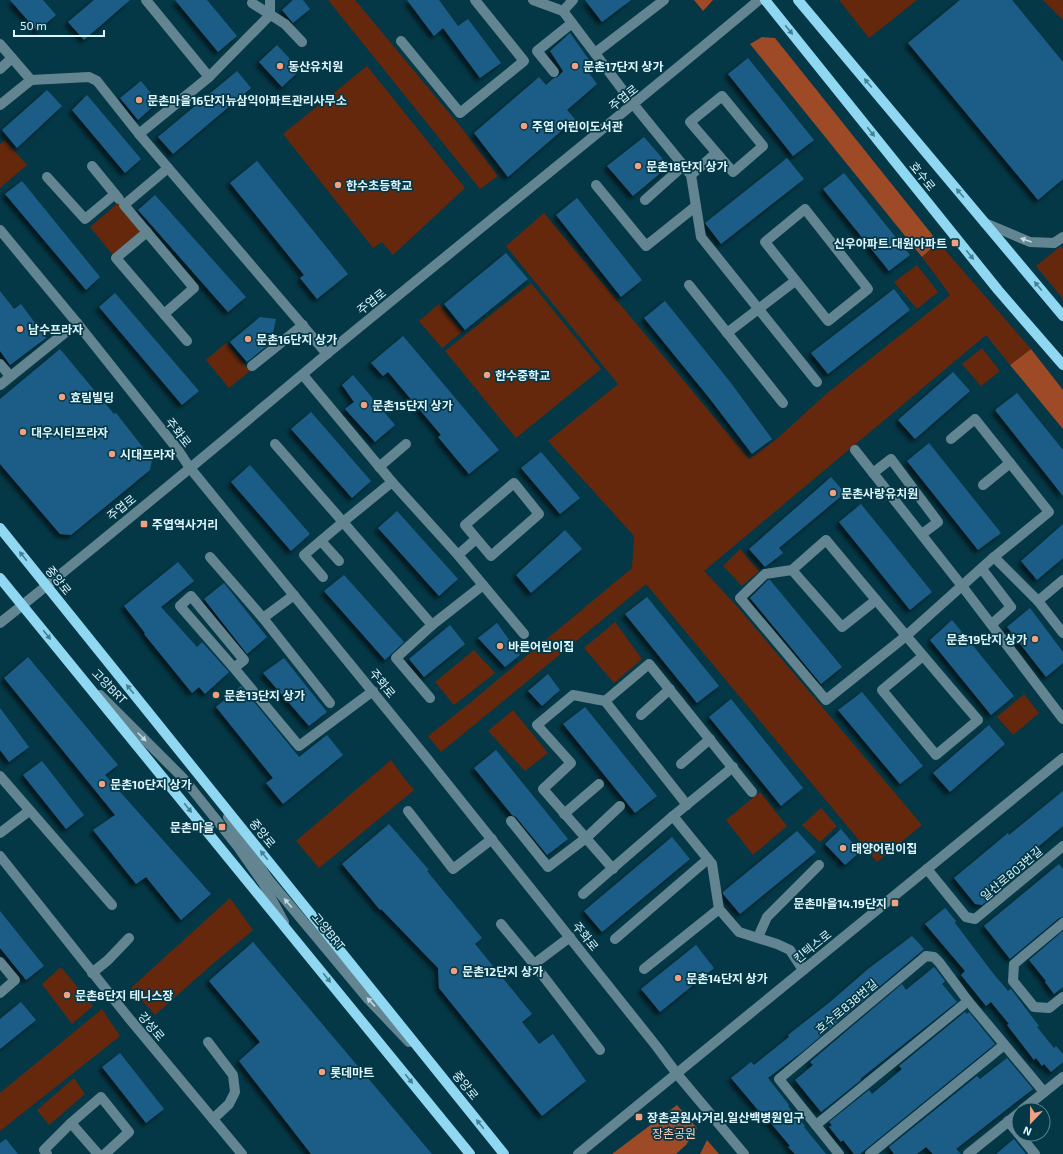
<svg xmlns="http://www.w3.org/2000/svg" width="1063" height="1154" viewBox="0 0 1063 1154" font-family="'Exo 2','Noto Sans KR',sans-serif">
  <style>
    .green { fill: #65280d }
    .forest { fill: #9e4a27 }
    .building { fill: #1d5d87; filter: url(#shadow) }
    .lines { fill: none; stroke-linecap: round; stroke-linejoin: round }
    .minor { stroke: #638591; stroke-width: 10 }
    .major { stroke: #90d8f1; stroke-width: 10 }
    .oneway { fill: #438093 }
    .oneway2 { fill: #bedae3 }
    .poi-dot { fill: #f2a080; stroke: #043846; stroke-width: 1.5 }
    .labels { text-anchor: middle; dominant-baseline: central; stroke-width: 3.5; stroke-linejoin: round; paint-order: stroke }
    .poi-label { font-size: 12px; font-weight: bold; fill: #ddf6fe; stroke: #043846; text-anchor: start }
    .street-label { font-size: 12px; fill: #ddf6fe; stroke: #043846 }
    .park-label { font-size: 12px; fill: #fecebb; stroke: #043846 }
  </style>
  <defs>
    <filter id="shadow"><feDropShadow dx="-3.5" dy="3.5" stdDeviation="2" flood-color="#0009"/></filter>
  </defs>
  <rect width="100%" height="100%" fill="#043846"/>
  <!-- green -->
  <g class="green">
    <path d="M328 0H355L464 131 498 176 480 189Z"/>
    <path d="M839 0H917L869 38Z"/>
    <path d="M1043 0H1063V20Z"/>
    <path d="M367 66 465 188 393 255 382 242 373 248 283 134Z"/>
    <path d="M5 140 27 165 0 188V144Z"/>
    <path d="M118 203 141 231 113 255 90 227Z"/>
    <path d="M544 213 749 459 778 438 826 394 923 317 950 295 922 257 938 242 1031 349 1010 365 986 335 704 571 735 604 922 825 877 862 646 584 441 752 428 736 471 702 632 568 634 536 548 441 618 384 506 246Z"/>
    <path d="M1061 246 1063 249V299L1036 266Z"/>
    <path d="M917 265 938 292 917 309 894 282Z"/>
    <path d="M531 283 601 369 516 438 445 351Z"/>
    <path d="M439 304 462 332 442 348 419 321Z"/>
    <path d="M226 343 250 371 229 388 206 360Z"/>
    <path d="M982 348 1000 371 981 386 962 364Z"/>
    <path d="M740 549 759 571 742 586 723 566Z"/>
    <path d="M615 622 642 659 614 683 584 648Z"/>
    <path d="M474 650 495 673 454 705 435 682Z"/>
    <path d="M1024 694 1039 713 1013 735 997 717Z"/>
    <path d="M513 710 548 753 525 771 488 731Z"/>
    <path d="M391 760 404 778 414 790 319 868 296 841Z"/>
    <path d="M760 792 787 826 753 855 726 820Z"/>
    <path d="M821 808 837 826 820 842 802 825Z"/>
    <path d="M230 898 253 930 209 967 155 1015 131 988Z"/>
    <path d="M61 967 93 1006 72 1024 42 984Z"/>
    <path d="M102 1009 120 1036 0 1131V1093Z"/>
    <path d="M74 1078 85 1094 49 1125 37 1110Z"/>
  </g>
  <!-- forest -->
  <g class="forest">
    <path d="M694 0H713L703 11Z"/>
    <path d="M762 37 775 38 938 242 922 257 750 44Z"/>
    <path d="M1031 349 1063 390V429L1010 365Z"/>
    <path d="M677 1105 697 1128 686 1145 676 1154H612Z"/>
    <path d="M707 1140 719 1154H700Z"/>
  </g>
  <!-- building -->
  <g class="building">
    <path d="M10 0H43L56 15 37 31Z"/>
    <path d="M94 0H130L84 40 68 22Z"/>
    <path d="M175 0H207L237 36 218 52Z"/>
    <path d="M293 0H303L310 9 293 23 282 10Z"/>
    <path d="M407 0H439L458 26 468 19 501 63 480 78 443 28 434 36Z"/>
    <path d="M585 0H631L602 22Z"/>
    <path d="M960 0H1012L1063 62V179L1038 200 908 43Z"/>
    <path d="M570 33 592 64 586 69 597 84 567 110 575 119 508 177 474 133 539 77 546 85 554 78 558 77 563 71 550 51Z"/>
    <path d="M277 45 300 70 282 87 259 62Z"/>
    <path d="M748 58 814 140 793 156 728 74Z"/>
    <path d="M237 71 251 88 173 154 158 137Z"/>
    <path d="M141 81 158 102 138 120 120 98Z"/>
    <path d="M47 90 62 106 17 148 2 130Z"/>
    <path d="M87 95 141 159 125 173 72 110Z"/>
    <path d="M644 137 669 166 633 196 607 166Z"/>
    <path d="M787 158 804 179 721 244 705 223Z"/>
    <path d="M257 161 348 274 317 299 300 278 304 275 230 183Z"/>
    <path d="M844 173 910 255 889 271 823 189Z"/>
    <path d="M22 181 100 277 86 290 5 194Z"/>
    <path d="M155 195 246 297 228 312 138 210Z"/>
    <path d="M577 198 642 280 621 297 556 215Z"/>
    <path d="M506 253 528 279 465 330 444 304Z"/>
    <path d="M894 289 910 310 828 374 811 353Z"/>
    <path d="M0 291 14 309 21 304 46 338 10 365 0 351Z"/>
    <path d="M115 293 199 391 182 405 99 307Z"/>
    <path d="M665 301 731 383 772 439 752 454 710 399 644 318Z"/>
    <path d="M260 317 276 319 273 333H258L268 345 247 362 230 342Z"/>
    <path d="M403 336 499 450 469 474 438 437 441 435 388 372 383 376 371 363Z"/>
    <path d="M60 349 114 414 116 413 152 459 150 470 71 535 60 534 0 464V399Z"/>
    <path d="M953 372 970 391 915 439 898 420Z"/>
    <path d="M353 375 395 425 375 442 345 409 354 402 342 385Z"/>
    <path d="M1017 393 1063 450V496L995 410Z"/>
    <path d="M311 412 371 481 352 498 291 429Z"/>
    <path d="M929 443 1001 533 978 550 907 461Z"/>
    <path d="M541 452 580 498 560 514 521 468Z"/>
    <path d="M250 465 310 534 291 551 231 482Z"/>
    <path d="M831 477 845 493 779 548 783 553 765 567 749 549Z"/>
    <path d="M861 504 932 592 910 610 839 522Z"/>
    <path d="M397 511 458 579 439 596 378 528Z"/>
    <path d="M1063 524V558L1037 580 1021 561Z"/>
    <path d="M565 530 582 549 531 593 516 575Z"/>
    <path d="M178 562 194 581 161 607 197 647 202 642 229 672 205 694 199 687 192 693 144 634 145 633 124 606Z"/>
    <path d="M344 575 404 642 385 660 324 591Z"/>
    <path d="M768 580H770L842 667 821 684 750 598Z"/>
    <path d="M224 583 267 637 247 654 204 599Z"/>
    <path d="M647 597 719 686 697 703 625 614Z"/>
    <path d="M1030 608 1063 652V663L1046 677 1007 627Z"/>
    <path d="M952 620 1014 696 991 715 930 640Z"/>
    <path d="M497 623 520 655 505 667 478 638Z"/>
    <path d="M450 625 465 644 424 677 409 659Z"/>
    <path d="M28 657 118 765 105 775 211 894 181 920 146 877 136 884 93 830 115 815 4 678Z"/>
    <path d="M284 658 327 712 309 726 263 673Z"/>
    <path d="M548 674 560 690 542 706 528 691Z"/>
    <path d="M241 686 299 757 327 735 343 755 283 804 266 783 273 778 216 707Z"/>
    <path d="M862 692 923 766 900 784 838 710Z"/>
    <path d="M731 699 803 788 781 806 709 717Z"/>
    <path d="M585 707 657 796 635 813 563 724Z"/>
    <path d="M0 708 29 747 9 762 0 750Z"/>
    <path d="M989 725 1005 744 950 792 933 773Z"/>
    <path d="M496 750 568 839 547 855 516 817 512 815 474 768Z"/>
    <path d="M42 761 84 815 66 829 23 775Z"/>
    <path d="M1063 791V826L984 892 990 898 982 905 975 904 954 878 1008 833 1009 835Z"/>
    <path d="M389 824 429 870 427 871 482 938 475 944 532 1014 522 1022 539 1044 553 1034 586 1081 542 1116 439 988 438 968 381 909 380 910 342 864Z"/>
    <path d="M841 829 860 852 845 865 825 844Z"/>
    <path d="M797 831 816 852 740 914 723 894V892Z"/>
    <path d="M672 837 690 859 602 932 584 911Z"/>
    <path d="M1059 864 1063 869V917L1059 918 1010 959 984 926Z"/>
    <path d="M945 908 956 921 955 923 992 972 1008 991 1011 989 1039 1026 1037 1027 1054 1048 1056 1046 1063 1054V1062L1051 1072 1044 1064 1042 1066 1036 1058 1034 1060 1007 1025 1009 1024 991 1002 986 1006 961 975 965 971 925 924Z"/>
    <path d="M0 911 44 966 26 980 0 948Z"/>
    <path d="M1063 931V987L1054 994 1045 982 1046 981 1029 960Z"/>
    <path d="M912 936 924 949 802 1052 768 1078 789 1105 788 1106 805 1126 804 1127 826 1154H795L788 1147 790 1146 769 1121 768 1122 731 1078 751 1062 754 1065 789 1037 788 1035 830 1002 868 969Z"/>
    <path d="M253 942 432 1154H311L239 1061 260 1042 209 981Z"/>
    <path d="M696 945 714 968 660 1012 641 989Z"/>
    <path d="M934 967 945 981 942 984 957 1002 860 1079 861 1080 821 1112 795 1080 813 1065 810 1062 902 984 906 990Z"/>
    <path d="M21 1002 36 1020 0 1049V1019Z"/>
    <path d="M965 1012 967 1014 969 1012 995 1044 860 1154H854L843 1140 841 1142 829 1127 832 1125 829 1122 869 1090 872 1094 902 1069 899 1066Z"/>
    <path d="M120 1053 164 1109 146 1123 102 1067Z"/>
    <path d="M1007 1058 1033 1089 956 1149 961 1154H933L926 1147 917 1154H894L889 1147 977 1076 980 1079Z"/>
    <path d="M6 1139 18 1154H0V1143Z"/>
    <path d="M1014 1139 1026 1154H996Z"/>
  </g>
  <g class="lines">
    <!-- minor -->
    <g class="minor">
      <path d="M146 0 209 77"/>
      <path d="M533 0 563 11 634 105 691 175 701 237 817 382"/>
      <path d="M252 3 285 24 302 42"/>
      <path d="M563 11 573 0"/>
      <path d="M401 41 460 113 524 61 475 0"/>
      <path d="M0 44 31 80"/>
      <path d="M595 53 664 0"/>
      <path d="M0 69 12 58"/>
      <path d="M554 72 537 51 572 23"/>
      <path d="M722 96 763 146 733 172 690 122Z"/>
      <path d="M0 105 31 80 89 77 97 81 139 134 327 354"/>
      <path d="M139 134 209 77 270 15V0"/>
      <path d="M92 166 119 199"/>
      <path d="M691 175 716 153"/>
      <path d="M47 177 85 219 115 194"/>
      <path d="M596 185 646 246 696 206"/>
      <path d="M645 200 683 166"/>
      <path d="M805 209 868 289 828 321 765 242Z"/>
      <path d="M985 223 1030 242 1054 243 1063 237"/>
      <path d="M0 230 77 323 178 450 190 468 425 756 657 1047 677 1074 744 1154"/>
      <path d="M147 232 116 258 187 341"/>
      <path d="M689 285 783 403"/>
      <path d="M164 314 194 288 124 205 168 168"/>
      <path d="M727 333 795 281"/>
      <path d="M0 364 10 376"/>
      <path d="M252 366 303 325"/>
      <path d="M303 375 392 482 458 555 524 634"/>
      <path d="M0 385 77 323"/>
      <path d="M275 444 343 522 392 482"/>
      <path d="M855 450 962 586 1063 719"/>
      <path d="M379 467 406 444"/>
      <path d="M873 473 891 459 938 522 922 534"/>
      <path d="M514 483 539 514 491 556 465 525Z"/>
      <path d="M983 485 1010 463"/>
      <path d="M321 541 339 561"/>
      <path d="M458 555 476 539"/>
      <path d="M210 557 263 618 330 703"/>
      <path d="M994 557 1038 601 1063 633"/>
      <path d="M982 569 1011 607 992 624"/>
      <path d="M792 570 842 627 876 600"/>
      <path d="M323 577 304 555 343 522 432 625 396 658 430 698"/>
      <path d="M1038 601 1063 580"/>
      <path d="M263 618 294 595"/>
      <path d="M0 623C111 535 219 444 328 353 471 235 617 119 759 0"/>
      <path d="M432 625 483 585"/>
      <path d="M923 656 882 690 936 755 978 720C926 660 876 600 826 540L792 570 765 574 740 598 826 700 906 636 994 557 1049 512 975 419 951 439"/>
      <path d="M234 668 244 660 191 596 180 606 234 668 299 746 373 691"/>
      <path d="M100 695 183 778 238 847 263 883 284 922"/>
      <path d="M605 701 649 664 752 792"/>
      <path d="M641 715 670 689"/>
      <path d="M681 764 710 739"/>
      <path d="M0 776 112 905"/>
      <path d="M408 811 453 869 492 839"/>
      <path d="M564 814 599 784"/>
      <path d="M673 816 712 864 719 909 739 932 777 944 790 950 803 970"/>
      <path d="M228 817 268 879 368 999 409 1042"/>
      <path d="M511 821 548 867 586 838 620 806"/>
      <path d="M0 833 29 811"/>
      <path d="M0 856 128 1017 242 1154"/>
      <path d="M613 869 543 789 571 763 537 725 573 695 605 701 687 805"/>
      <path d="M927 869 966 917 975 919 1063 846"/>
      <path d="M583 894 673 816 733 767"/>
      <path d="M1063 923 1014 964 1013 981 1034 1007 1049 1008 1063 997"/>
      <path d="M501 924 534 964 600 1050"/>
      <path d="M758 937 767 917 819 865"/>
      <path d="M615 939 708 859"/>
      <path d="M0 962 15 980 0 993"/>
      <path d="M534 964 570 937"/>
      <path d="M644 969 719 909"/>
      <path d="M92 973 108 960 129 938"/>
      <path d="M208 1042 233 1075 235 1092 229 1104 213 1119"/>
      <path d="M1022 1110 1063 1077"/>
      <path d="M1008 1121 1035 1154"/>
      <path d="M71 1123 98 1154"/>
      <path d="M816 1125 968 1001"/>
      <path d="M47 1154 44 1150 71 1123 101 1097 129 1132 105 1154"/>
      <path d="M578 1154 1063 758"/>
      <path d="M839 1154 779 1079 926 956 934 957 939 962 968 1001 1044 1092"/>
      <path d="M870 1154 1004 1045"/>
      <path d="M968 1154 1019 1113"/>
    </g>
    <!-- major -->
    <g class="major">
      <path d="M765 0 998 290 1063 365"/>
      <path d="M798 0 1063 316"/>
      <path d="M0 528 504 1154"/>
      <path d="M0 578 470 1154"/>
    </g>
  </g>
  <!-- one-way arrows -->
  <defs><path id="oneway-solid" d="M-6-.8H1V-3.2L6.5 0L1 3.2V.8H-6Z"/></defs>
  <g class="oneway">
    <use href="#oneway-solid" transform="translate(789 30) rotate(51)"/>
    <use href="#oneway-solid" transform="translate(868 83) rotate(-130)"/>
    <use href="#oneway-solid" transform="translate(871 132) rotate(51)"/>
    <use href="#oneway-solid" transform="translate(960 193) rotate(-130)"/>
    <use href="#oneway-solid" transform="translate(970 255) rotate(51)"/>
    <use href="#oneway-solid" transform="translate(1038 286) rotate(-130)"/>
    <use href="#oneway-solid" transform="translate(23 556) rotate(-129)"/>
    <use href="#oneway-solid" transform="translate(47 635) rotate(51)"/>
    <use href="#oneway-solid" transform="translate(130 689) rotate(-129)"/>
    <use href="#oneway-solid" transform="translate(188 808) rotate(51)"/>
    <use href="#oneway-solid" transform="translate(264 855) rotate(-129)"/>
    <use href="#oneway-solid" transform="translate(327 978) rotate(51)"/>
    <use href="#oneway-solid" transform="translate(409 1079) rotate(51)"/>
    <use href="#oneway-solid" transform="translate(480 1124) rotate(-129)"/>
  </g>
  <g class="oneway2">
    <use href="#oneway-solid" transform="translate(1026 240) rotate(-161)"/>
    <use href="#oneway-solid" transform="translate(142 737) rotate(45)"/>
    <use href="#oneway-solid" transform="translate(288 903) rotate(-131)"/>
    <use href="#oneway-solid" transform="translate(371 1002) rotate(-133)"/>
  </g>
  <!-- markers -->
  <g class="poi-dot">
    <circle cx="280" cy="66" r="4"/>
    <circle cx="575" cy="66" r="4"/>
    <circle cx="139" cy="100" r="4"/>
    <circle cx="524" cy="126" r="4"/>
    <circle cx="638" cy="166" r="4"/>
    <circle cx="338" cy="185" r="4"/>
    <rect x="951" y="239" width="8" height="8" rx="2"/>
    <circle cx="20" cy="329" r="4"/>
    <circle cx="248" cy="339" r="4"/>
    <circle cx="487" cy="375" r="4"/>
    <circle cx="62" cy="397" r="4"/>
    <circle cx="364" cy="405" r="4"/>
    <circle cx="23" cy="432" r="4"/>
    <circle cx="112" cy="454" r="4"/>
    <circle cx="833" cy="493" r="4"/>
    <rect x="140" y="520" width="8" height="8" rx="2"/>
    <circle cx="1035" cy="639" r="4"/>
    <circle cx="500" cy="646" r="4"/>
    <circle cx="216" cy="695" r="4"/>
    <circle cx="102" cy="784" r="4"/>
    <rect x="218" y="823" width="8" height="8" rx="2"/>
    <circle cx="843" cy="848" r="4"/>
    <rect x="891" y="899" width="8" height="8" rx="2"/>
    <circle cx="454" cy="971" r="4"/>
    <circle cx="678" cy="978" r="4"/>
    <circle cx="67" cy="995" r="4"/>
    <circle cx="322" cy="1072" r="4"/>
    <rect x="635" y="1113" width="8" height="8" rx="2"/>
  </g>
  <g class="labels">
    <!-- poi labels -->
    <g class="poi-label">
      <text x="288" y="66">동산유치원</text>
      <text x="583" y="66">문촌17단지 상가</text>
      <text x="147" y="100">문촌마을16단지뉴삼익아파트관리사무소</text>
      <text x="532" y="126">주엽 어린이도서관</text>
      <text x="646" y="166">문촌18단지 상가</text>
      <text x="346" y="185">한수초등학교</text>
      <text x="947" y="243" text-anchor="end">신우아파트.대원아파트</text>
      <text x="28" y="329">남수프라자</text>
      <text x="256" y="339">문촌16단지 상가</text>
      <text x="495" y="375">한수중학교</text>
      <text x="70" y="397">효림빌딩</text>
      <text x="372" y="405">문촌15단지 상가</text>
      <text x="31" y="432">대우시티프라자</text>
      <text x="120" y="454">시대프라자</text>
      <text x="841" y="493">문촌사랑유치원</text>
      <text x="152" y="524">주엽역사거리</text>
      <text x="1027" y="639" text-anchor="end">문촌19단지 상가</text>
      <text x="508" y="646">바른어린이집</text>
      <text x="224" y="695">문촌13단지 상가</text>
      <text x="110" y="784">문촌10단지 상가</text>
      <text x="214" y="827" text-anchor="end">문촌마을</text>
      <text x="851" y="848">태양어린이집</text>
      <text x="887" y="903" text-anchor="end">문촌마을14.19단지</text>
      <text x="462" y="971">문촌12단지 상가</text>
      <text x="686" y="978">문촌14단지 상가</text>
      <text x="75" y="995">문촌8단지 테니스장</text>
      <text x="330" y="1072">롯데마트</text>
      <text x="647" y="1117">장촌공원사거리.일산백병원입구</text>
    </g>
    <!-- street labels -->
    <g class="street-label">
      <text transform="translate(623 97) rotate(-39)">주엽로</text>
      <text transform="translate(923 176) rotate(51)">호수로</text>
      <text transform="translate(371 301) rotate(-39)">주엽로</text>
      <text transform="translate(179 432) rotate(52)">주화로</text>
      <text transform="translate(121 507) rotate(-39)">주엽로</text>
      <text transform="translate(59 580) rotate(51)">중앙로</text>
      <text transform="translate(383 683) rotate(51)">주화로</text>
      <text transform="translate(110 686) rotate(45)">고양BRT</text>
      <text transform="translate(263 833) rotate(51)">중앙로</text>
      <text transform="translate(1011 873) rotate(-40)">일산로803번길</text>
      <text transform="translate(329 931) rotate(50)">고양BRT</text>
      <text transform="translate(586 936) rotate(51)">주화로</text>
      <text transform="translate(812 946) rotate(-39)">킨텍스로</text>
      <text transform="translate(846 1006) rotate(-40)">호수로838번길</text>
      <text transform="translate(152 1026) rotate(50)">강성로</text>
      <text transform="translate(466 1085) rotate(51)">중앙로</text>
    </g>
    <!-- park labels -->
    <g class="park-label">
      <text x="674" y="1133">장촌공원</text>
    </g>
  </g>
  <!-- north arrow -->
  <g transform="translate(1031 1122) rotate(202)"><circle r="19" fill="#043846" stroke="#5b8490"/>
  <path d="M0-3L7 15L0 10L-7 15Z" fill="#f2a080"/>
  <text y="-6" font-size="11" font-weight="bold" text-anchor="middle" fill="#ddf6fe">N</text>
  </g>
  <!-- scale -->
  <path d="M14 30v6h90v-6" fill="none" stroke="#ddf6fe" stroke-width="2"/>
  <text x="20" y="30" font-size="12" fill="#ddf6fe" stroke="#043846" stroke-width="3" paint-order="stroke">50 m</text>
</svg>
